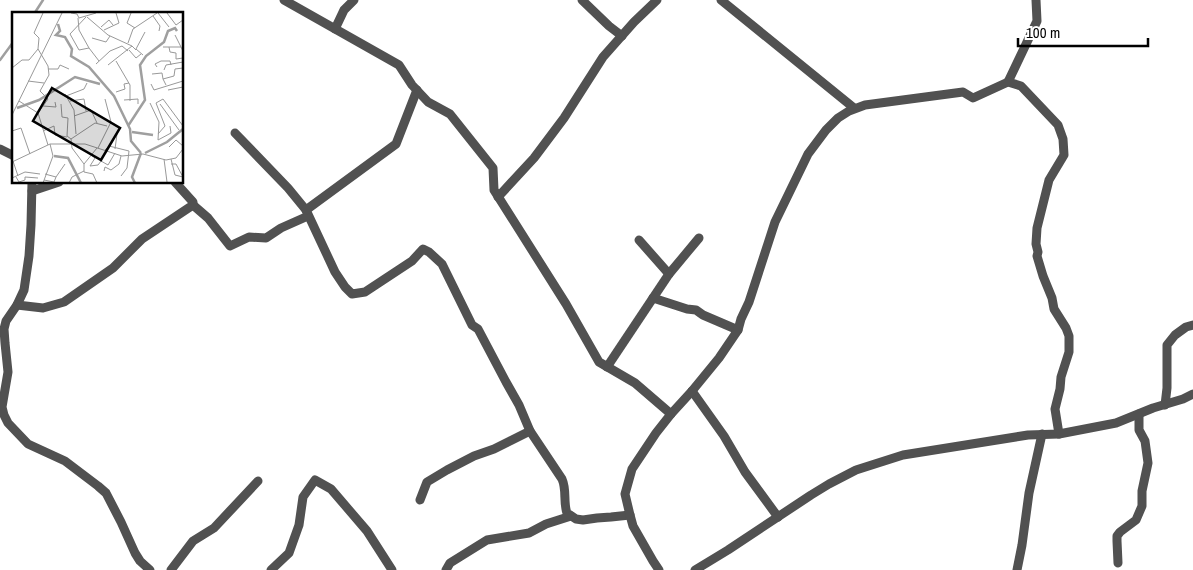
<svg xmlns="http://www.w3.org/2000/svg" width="1193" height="570" viewBox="0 0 1193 570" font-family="'Archivo Narrow',sans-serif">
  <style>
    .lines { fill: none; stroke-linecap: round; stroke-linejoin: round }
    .stream { stroke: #9f9f9f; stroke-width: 2.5 }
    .minor { stroke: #515151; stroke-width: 9 }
    .inset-river { fill: none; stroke: #9f9f9f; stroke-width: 2.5 }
    .inset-road { fill: none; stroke: #999; stroke-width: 1 }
    .view { fill: #000; fill-opacity: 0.15; stroke: #000; stroke-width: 2.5 }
    .inset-edge { fill: none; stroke: #000; stroke-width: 2.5 }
  </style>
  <rect width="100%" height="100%" fill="#fff"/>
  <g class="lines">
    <!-- stream -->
    <g class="stream">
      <path d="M34 14 43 0"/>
      <path d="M0 60 14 41"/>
    </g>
    <!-- minor -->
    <g class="minor">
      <path d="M284 0 399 65 412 85 428 102 450 114 493 168 494 190 566 304 599 362 635 383 671 414"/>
      <path d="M582 0 609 26 622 36"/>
      <path d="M721 0 854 108"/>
      <path d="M335 29 344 10 354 0"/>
      <path d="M1008 82 1037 21 1036 0"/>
      <path d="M235 133 288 188 306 210 335 272 345 287 352 294 365 292 412 261 423 249 429 252 442 264 472 325 478 329 506 382 519 405 530 431 562 479C567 490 563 502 567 513L576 519 583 520 597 518 611 517 630 515"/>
      <path d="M0 149 14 156"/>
      <path d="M32 182 31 225 29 256 24 290 17 305 6 321 4 329 5 343 8 372 2 407 4 415 8 423 28 444 65 461 98 486 106 493 121 522 135 553 140 561 150 570"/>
      <path d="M32 191 59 182"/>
      <path d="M498 197 534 158 564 118 603 57 634 22 657 0"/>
      <path d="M193 205 208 218 230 246 249 237 266 238 281 228 308 216"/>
      <path d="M306 210 396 144 417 90"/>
      <path d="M639 240 669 274 699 238"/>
      <path d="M653 298 687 309 696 310 703 315 738 330"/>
      <path d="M17 305 43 308 64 302 113 268 142 239 193 205V202L175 182"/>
      <path d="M607 367 669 274"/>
      <path d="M692 391 724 436 745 472 778 517"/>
      <path d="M1165 405 1167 388V345L1175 335 1186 327 1193 325"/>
      <path d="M420 500 427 482 447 470 474 456 494 449 530 431"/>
      <path d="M1118 563 1117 541V536L1120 532 1136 520 1142 506V491L1148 463 1145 441 1139 430V414"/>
      <path d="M171 570 193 541 214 528 258 481"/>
      <path d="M271 570 289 553 299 525 303 497 315 480 331 489 367 531 392 570"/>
      <path d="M446 570 450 563 487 540 529 533 546 524 571 516"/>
      <path d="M659 570 653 561 633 526 630 515 625 494 632 469 656 433 671 414 692 391 719 358 738 330 741 319 749 302 775 222 808 154 826 130 838 118 849 111 865 105 963 92 973 98 1008 82 1021 86 1058 125 1063 139 1064 155 1049 180 1037 228 1036 244 1038 252 1037 256 1043 276 1052 298 1054 309 1066 328 1069 336V352L1061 377 1060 389 1055 409 1059 434"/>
      <path d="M695 570 728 550 811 495 829 484 856 470 903 455 1028 435 1059 434 1116 423 1153 408 1183 399 1193 394"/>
      <path d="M1017 570 1022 545 1029 493 1042 434"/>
    </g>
  </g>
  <!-- overview -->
  <g transform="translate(12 12)">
    <rect width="171" height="171" fill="#fff"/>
    <path class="inset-river" d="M46 12 48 19 44 23 53 25 60 37 59 44 77 55 102 84 118 117 119 129 129 141M5 96 27 88 63 65 88 72M116 114 133 88 128 53 134 44 152 30 156 19 163 16 165 19M120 120 141 123M133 141 155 130 171 117M42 144 56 146 69 171M123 171 120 165 129 141"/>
    <path class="inset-road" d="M31 1 22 21 27 26 26 37 36 54 37 63 28 79 36 87 26 101 36 133M59 1 65 2 67 6 84 1M119 1 115 11 123 16M146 1 157 15M155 1 164 13 171 8M141 4 148 14 147 19M74 5 58 22 67 38 77 36 87 49M75 5 96 23 120 34M66 6 67 18 77 36M89 15 97 8 101 13M92 18 107 11 104 1M163 23 171 39M80 26 94 30 98 24M116 31 121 17 145 1M151 35H169M157 35 158 40 164 41V47L171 46M117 38 124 46 129 42M131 43 124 37 133 20M104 49 118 73V89M84 52 98 39 110 34 116 39M96 53 120 34 124 38M145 55 143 52 149 49H158L159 53M0 56 10 48H17L26 37M36 57H46L48 53 57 57M152 58 154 53 171 50M140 62 150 61 151 67M16 69 32 71M139 72 142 78 171 69M154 73 151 67 162 64 163 57 171 56M156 78 171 75M104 80 113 77 112 72 117 71M53 82 62 98 64 122M54 84 72 77 75 71M151 87 171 114M112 88 126 87V92M7 89 26 101M58 89 72 87 74 99M138 91 147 110 146 128 159 121 158 114M49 92 50 105 56 106 55 124 59 127M148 92 167 118M31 94 44 95 43 90M0 103 50 1M62 104 79 98 85 111M0 119 9 116 18 142M31 119 42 114 43 123 55 125M146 122 153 114 144 91 151 87M157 135 164 128 171 134M86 136 99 110 93 87M103 137 105 122M93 138 97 134 117 139 115 156 109 164M79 143 83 146 78 154 86 153 89 149M152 147 155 170M159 147 163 163 171 165M1 149 6 164M89 149 96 153 103 141M0 150 38 132H73L110 144 131 142 154 148 164 146 171 137M72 152 85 136M159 152H164L171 165M92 159 93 155 99 158 107 152 109 144M33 162 44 165 53 152M4 165 7 170 13 168V165L26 166M0 166 13 160 28 162M32 168 42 170 44 165M31 171 41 144 38 132M57 171 60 165 72 159M85 171 81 162 72 160V152L60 136 59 127 83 111 95 114"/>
    <path class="view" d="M40 76 108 116 89 148 21 109Z"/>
    <rect width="171" height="171" class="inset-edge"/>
  </g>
  <!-- scale -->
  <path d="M1018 38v8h130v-8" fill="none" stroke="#000000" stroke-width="2.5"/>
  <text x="1026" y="38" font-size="15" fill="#000000" stroke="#ffffff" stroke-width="4" paint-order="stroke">100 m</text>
</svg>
